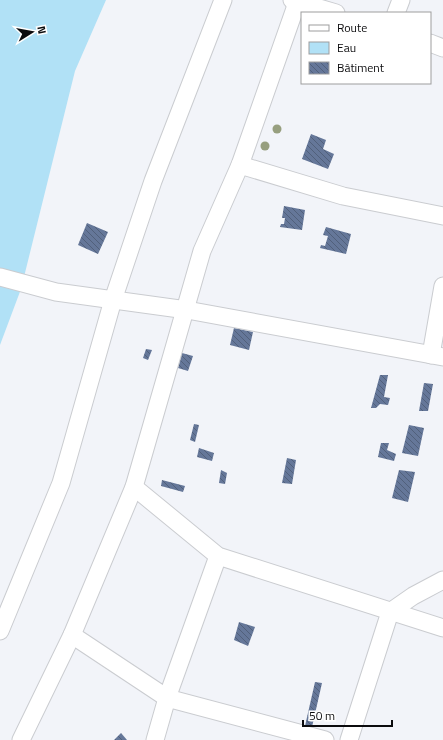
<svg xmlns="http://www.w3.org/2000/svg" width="443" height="740" viewBox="0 0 443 740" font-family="'Titillium Web',sans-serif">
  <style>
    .water { fill: #b1e1f6 }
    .building { fill: url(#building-back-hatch) }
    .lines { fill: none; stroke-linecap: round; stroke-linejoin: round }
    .minor-casing { stroke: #caccd0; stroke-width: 19 }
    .minor { stroke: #fff; stroke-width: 17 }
    .tree { fill: #979f7f }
  </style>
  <defs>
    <pattern id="building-back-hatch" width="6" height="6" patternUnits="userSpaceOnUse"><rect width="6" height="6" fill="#657799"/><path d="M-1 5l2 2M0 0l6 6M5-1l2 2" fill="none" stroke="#51607b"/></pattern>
  </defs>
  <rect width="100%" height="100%" fill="#f2f4f9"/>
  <!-- water -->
  <path class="water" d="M0 0H106L75 71 21 289 0 345Z"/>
  <!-- building -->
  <g class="building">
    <path d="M311 134 326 140 323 149 334 154 328 169 302 159Z"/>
    <path d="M284 206 305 210 302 230 280 227 281 224H284L285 218H282Z"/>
    <path d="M87 223 108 232 98 254 78 245Z"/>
    <path d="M326 227 351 234 346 254 320 248 321 245 325 246 328 236 323 235Z"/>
    <path d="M234 328 253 332 249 350 230 345Z"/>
    <path d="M146 349 152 350 148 360 143 358Z"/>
    <path d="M182 353 193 356 188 371 178 368Z"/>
    <path d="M380 375H388L384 397 390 398 388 405 380 404 376 408H371Z"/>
    <path d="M424 383 433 384 428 411H419Z"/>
    <path d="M194 424 199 425 195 442 190 440Z"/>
    <path d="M409 425 424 428 418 456 402 453Z"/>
    <path d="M381 443H389L387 450 396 454 394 461 378 457Z"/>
    <path d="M199 448 214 453 212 461 197 457Z"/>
    <path d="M287 458 296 460 292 484 282 483Z"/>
    <path d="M221 470 227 473 225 484 219 483Z"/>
    <path d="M399 470 415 472 408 502 392 498Z"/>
    <path d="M162 480 185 486 183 492 161 486Z"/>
    <path d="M239 622 255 627 248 646 234 640Z"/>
    <path d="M315 682 322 683 312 727 305 726Z"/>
    <path d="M121 733 127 740H114Z"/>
  </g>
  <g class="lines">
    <defs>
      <g id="minor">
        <path d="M292 0 336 13"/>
        <path d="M396 13 401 0"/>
        <path d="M430 43 443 48"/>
        <path d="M240 165 343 196 443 216"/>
        <path d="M0 277 56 292 187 310 443 357"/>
        <path d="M431 355 443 286"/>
        <path d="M134 487 218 556 443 628"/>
        <path d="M0 631 61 483 113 300 153 181 223 0"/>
        <path d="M72 635 167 698 325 740"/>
        <path d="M21 740 72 635 134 487 202 251 240 165 298 0"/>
        <path d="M155 740 167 698 218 556"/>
        <path d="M349 740 390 612 413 596 443 580"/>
      </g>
    </defs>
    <!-- minor casing -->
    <use href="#minor" class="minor-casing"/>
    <!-- minor -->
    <use href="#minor" class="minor"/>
  </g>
  <!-- trees -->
  <g class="tree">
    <circle cx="277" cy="129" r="4.5"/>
    <circle cx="265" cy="146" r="4.5"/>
  </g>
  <!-- legend -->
  <rect x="301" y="12" width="130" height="72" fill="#ffffff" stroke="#9d9d9e"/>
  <rect x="309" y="25" width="20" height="6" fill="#ffffff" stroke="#9d9d9e"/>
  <text x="337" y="32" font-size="12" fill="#0b0b0d">Route</text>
  <rect x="309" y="42" width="20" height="12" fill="#b1e1f6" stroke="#9d9d9e"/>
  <text x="337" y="52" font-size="12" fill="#0b0b0d">Eau</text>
  <rect x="309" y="62" width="20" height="12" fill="url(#building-back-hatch)" stroke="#9d9d9e"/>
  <text x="337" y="72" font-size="12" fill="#0b0b0d">Bâtiment</text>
  <!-- north arrow -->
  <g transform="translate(32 32) rotate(79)" stroke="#ffffff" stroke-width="3" paint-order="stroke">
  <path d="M0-3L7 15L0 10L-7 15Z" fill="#0b0b0d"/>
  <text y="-6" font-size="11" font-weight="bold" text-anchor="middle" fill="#0b0b0d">N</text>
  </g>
  <!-- scale -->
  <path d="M303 720v6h89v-6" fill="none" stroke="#0b0b0d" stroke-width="2"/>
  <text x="309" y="720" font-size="12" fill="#0b0b0d" stroke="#ffffff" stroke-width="3" paint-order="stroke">50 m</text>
</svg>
